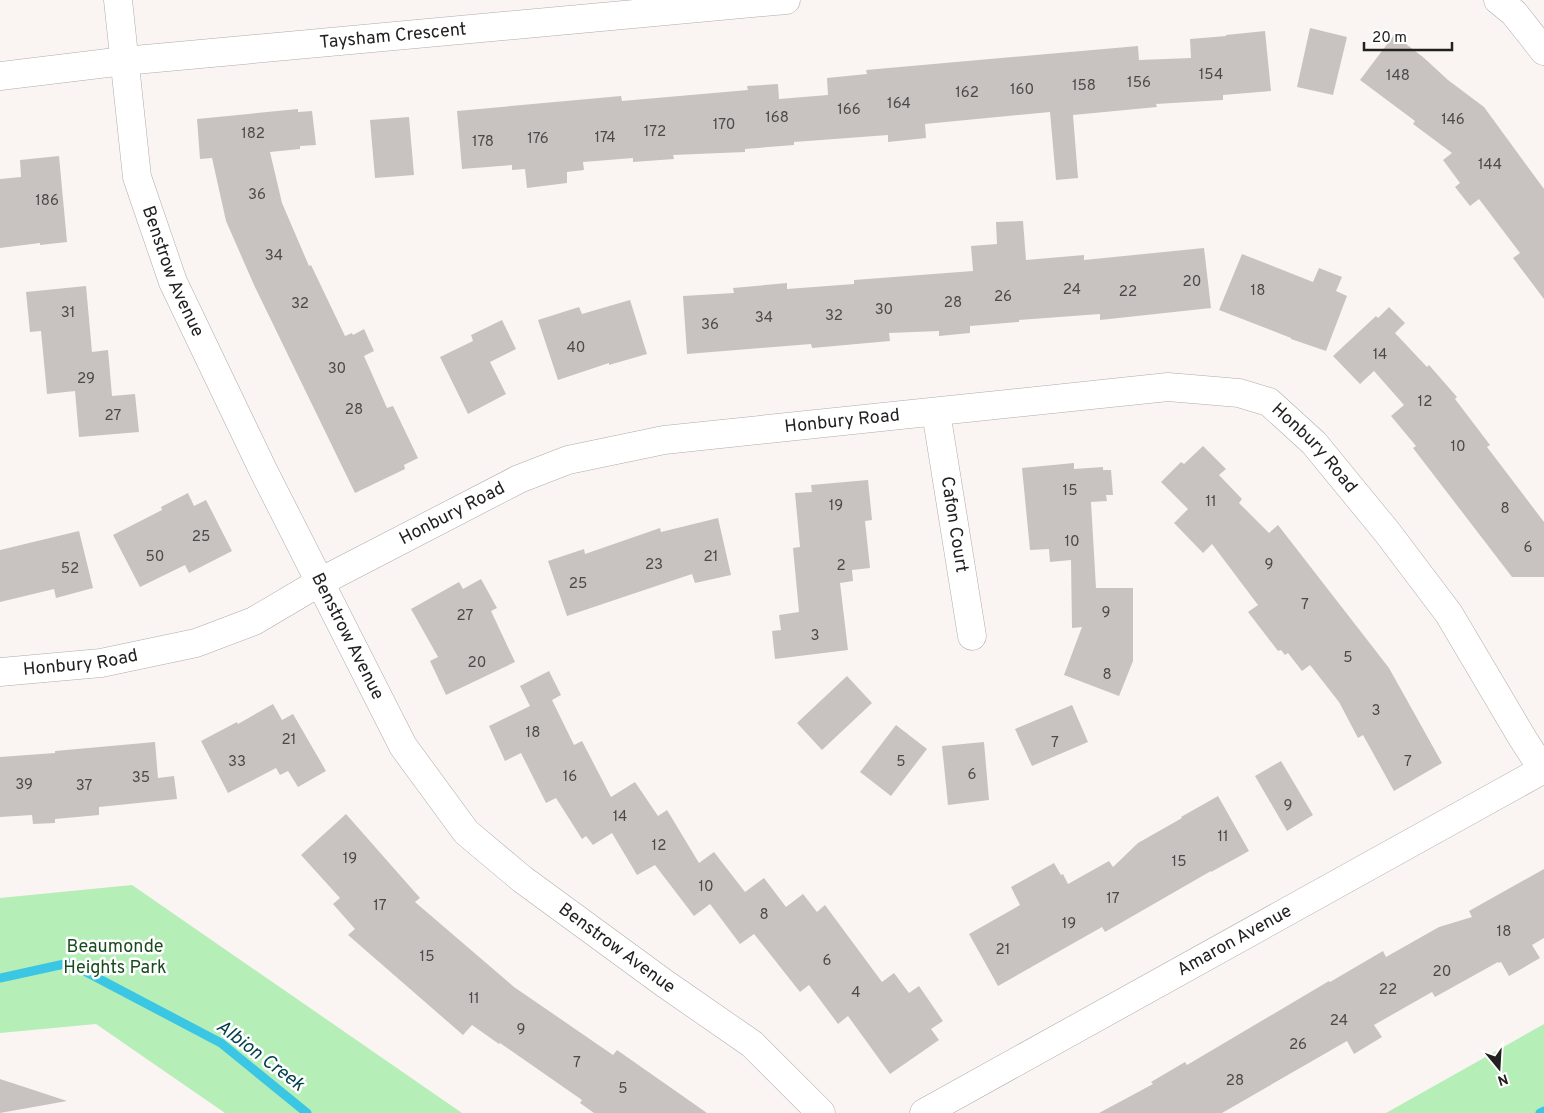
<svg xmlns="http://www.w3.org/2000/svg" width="1544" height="1113" viewBox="0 0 1544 1113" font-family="Overpass,sans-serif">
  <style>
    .green { fill: #b5eeb6 }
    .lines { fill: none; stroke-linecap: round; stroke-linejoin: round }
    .stream { stroke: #3bc6e3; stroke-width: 9 }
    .building { fill: #c8c3c1 }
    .minor-casing { stroke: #b0aba9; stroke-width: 29 }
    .minor { stroke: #fff; stroke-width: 28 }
    .labels { text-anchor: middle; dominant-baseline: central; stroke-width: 5; stroke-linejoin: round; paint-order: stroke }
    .number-label { font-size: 15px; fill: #4c4a48 }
    .street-label { font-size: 18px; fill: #232120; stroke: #fff }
    .park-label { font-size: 18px; fill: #194b1e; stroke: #fff }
    .water-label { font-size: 19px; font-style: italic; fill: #003f4b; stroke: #fff }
  </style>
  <rect width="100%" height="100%" fill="#faf5f2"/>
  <!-- green -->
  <g class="green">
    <path d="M132 885 462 1113H225L96 1024 0 1033V898Z"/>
    <path d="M1544 1024V1113H1386Z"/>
  </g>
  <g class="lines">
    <!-- stream -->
    <g class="stream">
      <path d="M0 978 69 963 221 1043 307 1113"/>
      <path d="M1540 1113 1544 1111"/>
    </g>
  </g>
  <!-- building -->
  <g class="building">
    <path d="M1310 28 1347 37 1333 95 1297 87Z"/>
    <path d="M1265 31 1271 91 1223 95V100L1156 104 1157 107 1073 115 1078 178 1056 180 1050 112 925 124 926 138 888 142V135L794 142V145L745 149V152L673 155 674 159 633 162V158L583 162 584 170 567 172V183L527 188 525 169 512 170V165L462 169 457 111 621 96 622 101 748 90 747 86 778 84 779 99 828 95 827 78 867 74 866 70 1138 46 1139 60 1191 58 1190 39 1226 36V35Z"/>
    <path d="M1394 35 1423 57 1448 80 1484 107 1544 189V299L1513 258 1520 253 1479 199 1470 206 1455 187 1460 183 1443 160 1452 153 1413 124 1415 121 1360 80Z"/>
    <path d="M298 109V112L312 111 316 145 300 146V149L270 152 282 203 309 266 311 265 345 336 352 333 353 335 364 329 374 351 364 356 387 408 393 406 418 458 404 465 405 469 355 493 254 285 226 221 212 158 200 159 197 119Z"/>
    <path d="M409 117 414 175 375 178 370 120Z"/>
    <path d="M59 156 67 242 40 245V243L0 248V179L21 177 20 160Z"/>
    <path d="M1023 221 1026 260 1084 255V260L1204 248 1211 308 1100 320V314L1019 320V322L970 326V333L939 336V331L889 333 890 341 812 348 811 344 687 354 683 296 734 293 733 288 787 283V289L854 284V280L973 271 971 246 997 244 996 222Z"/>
    <path d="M1242 254 1313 282 1319 268 1342 277 1336 291 1347 296 1326 351 1291 339V338L1219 310Z"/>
    <path d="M86 286 92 352 108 350 112 396 135 394 139 432 79 437 75 391 47 394 41 331 30 332 26 292Z"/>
    <path d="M630 300 647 354 609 365V363L558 380 538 320 579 307 582 314Z"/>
    <path d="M1389 307 1405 323 1395 333 1427 367 1429 365 1457 397 1455 399 1490 445 1487 447 1544 522V577H1512L1413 448 1416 446 1391 416 1404 405 1374 371 1360 384 1333 356 1376 316 1378 318Z"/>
    <path d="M502 320 516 349 490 362 506 394 468 414 440 357 473 341 471 335Z"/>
    <path d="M1203 446 1226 469 1219 475 1242 499 1239 503 1269 533 1278 525 1389 668 1442 763 1394 791 1363 735 1358 738 1339 702 1310 665 1302 671 1288 653 1285 655 1281 650 1278 651 1248 612 1258 605 1212 544 1203 553 1174 523 1188 509 1161 482 1181 462 1184 464Z"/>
    <path d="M1074 463V469L1103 467V470H1111L1113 495H1106L1107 501 1091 502 1096 588H1133V661L1119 696 1064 675 1082 627 1072 628 1071 560 1050 562 1049 549 1030 550 1022 468Z"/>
    <path d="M868 480 872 520 865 521 870 568 852 570 853 581 840 583 848 650 775 659 772 631 781 630 779 615 799 612 793 548 800 547 795 493 812 492 811 485Z"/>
    <path d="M188 493 194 506 206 500 232 551 189 573 185 565 140 587 113 535 162 510 161 507Z"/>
    <path d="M718 518 731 575 695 583 692 574 567 616 548 561 584 549 585 554 660 528 661 532Z"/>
    <path d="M79 531 93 588 56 598 54 589 0 602V550Z"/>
    <path d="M481 579 497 608 491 611 515 662 446 695 430 661 438 657 411 609 459 582 463 589Z"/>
    <path d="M549 671 561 695 552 700 574 745 582 741 611 797 635 782 658 816 667 810 699 863 714 852 745 892 764 878 786 907 803 894 817 912 825 905 882 982 894 973 909 993 919 986 943 1021 931 1029 939 1040 890 1074 848 1016 838 1024 809 985 800 992 754 934 740 944 710 904 694 916 655 865 637 875 612 833 593 845 586 836 582 839 556 798 546 803 521 753 505 761 489 726 530 706 520 686Z"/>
    <path d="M847 676 872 703 822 750 797 723Z"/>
    <path d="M273 704 282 720 293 714 326 771 298 787 288 771 280 775 276 768 228 793 201 741 237 722 238 724Z"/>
    <path d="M1072 705 1088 742 1032 766 1015 729Z"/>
    <path d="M896 725 927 749 891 796 860 772Z"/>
    <path d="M155 742 158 778 174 776 177 799 99 807V815L55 819V823L33 824 32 815 0 817V757L55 753V751Z"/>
    <path d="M984 742 989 800 948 805 942 746Z"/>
    <path d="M1281 761 1313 815 1287 831 1255 776Z"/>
    <path d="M1218 796 1249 851 1211 872V871L1105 932 1102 927 998 986 969 934 1020 905 1011 887 1054 863 1061 875 1063 874 1068 884 1109 861 1113 867 1138 843 1182 818 1181 817Z"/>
    <path d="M346 814 420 898 415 902 514 987 613 1055 617 1050 707 1113H594L580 1103 582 1100 500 1043 499 1044 472 1025 463 1035 348 935 355 929 333 904 340 898 301 855Z"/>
    <path d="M1544 869V938L1532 945 1540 958 1509 976 1501 962 1499 963 1498 962 1435 997 1432 992 1374 1025 1382 1037 1354 1054 1347 1041 1222 1113H1099L1153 1084 1151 1082 1185 1062 1187 1065 1329 981 1330 982 1383 951 1386 957 1439 927 1472 917 1469 911Z"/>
    <path d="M0 1079 67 1101 0 1113Z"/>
  </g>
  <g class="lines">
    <defs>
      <g id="minor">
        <path id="s1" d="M118 0 137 177 173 282 263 470 403 746 466 832 522 879 664 983 752 1044 821 1113"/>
        <path d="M1498 0 1514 13 1544 51"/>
        <path id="s2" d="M0 76 124 61 786 0"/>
        <path id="s3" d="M936 412 972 636"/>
        <path id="s4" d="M0 672 101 663 196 643 254 621 320 582 519 479 568 460 664 440 1168 387 1239 393 1269 402 1314 443 1387 532 1449 614 1523 739 1543 770"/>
        <path id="s5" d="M924 1113 1544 769"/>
      </g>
    </defs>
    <!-- minor casing -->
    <use href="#minor" class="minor-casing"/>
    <!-- minor -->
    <use href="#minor" class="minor"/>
  </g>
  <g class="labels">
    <!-- number labels -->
    <g class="number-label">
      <text x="1211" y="75">154</text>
      <text x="1398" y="76">148</text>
      <text x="1139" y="83">156</text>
      <text x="1084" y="86">158</text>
      <text x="1022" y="90">160</text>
      <text x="967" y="93">162</text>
      <text x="899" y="104">164</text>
      <text x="849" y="110">166</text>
      <text x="777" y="118">168</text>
      <text x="1453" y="120">146</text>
      <text x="724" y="125">170</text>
      <text x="655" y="132">172</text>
      <text x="253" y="134">182</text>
      <text x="605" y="138">174</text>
      <text x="538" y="139">176</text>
      <text x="483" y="142">178</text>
      <text x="1490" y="165">144</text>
      <text x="257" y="195">36</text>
      <text x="47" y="201">186</text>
      <text x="274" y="256">34</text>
      <text x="1192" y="282">20</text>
      <text x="1072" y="290">24</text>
      <text x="1258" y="291">18</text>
      <text x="1128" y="292">22</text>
      <text x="1003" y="297">26</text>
      <text x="953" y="303">28</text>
      <text x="300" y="304">32</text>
      <text x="884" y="310">30</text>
      <text x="68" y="313">31</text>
      <text x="834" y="316">32</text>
      <text x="764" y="318">34</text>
      <text x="710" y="325">36</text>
      <text x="576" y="348">40</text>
      <text x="1380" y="355">14</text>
      <text x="337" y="369">30</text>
      <text x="86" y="379">29</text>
      <text x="1425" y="402">12</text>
      <text x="354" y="410">28</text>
      <text x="113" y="416">27</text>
      <text x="1458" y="447">10</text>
      <text x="1070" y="491">15</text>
      <text x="1211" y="502">11</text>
      <text x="836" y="506">19</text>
      <text x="1505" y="509">8</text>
      <text x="201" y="537">25</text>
      <text x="1072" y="542">10</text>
      <text x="1528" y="548">6</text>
      <text x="155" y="557">50</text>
      <text x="711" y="557">21</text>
      <text x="654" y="565">23</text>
      <text x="1269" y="565">9</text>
      <text x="841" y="566">2</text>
      <text x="70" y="569">52</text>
      <text x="578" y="584">25</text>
      <text x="1305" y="605">7</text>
      <text x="1106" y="613">9</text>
      <text x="465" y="616">27</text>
      <text x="815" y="636">3</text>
      <text x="1348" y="658">5</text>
      <text x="477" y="663">20</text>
      <text x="1107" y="675">8</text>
      <text x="1376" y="711">3</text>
      <text x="533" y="733">18</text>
      <text x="289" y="740">21</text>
      <text x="1055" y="743">7</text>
      <text x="237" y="762">33</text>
      <text x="901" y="762">5</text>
      <text x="1408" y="762">7</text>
      <text x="972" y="775">6</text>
      <text x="570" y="777">16</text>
      <text x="141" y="778">35</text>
      <text x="24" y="785">39</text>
      <text x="84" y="786">37</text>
      <text x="1288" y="806">9</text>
      <text x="620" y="817">14</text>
      <text x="1223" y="837">11</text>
      <text x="659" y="846">12</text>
      <text x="350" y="859">19</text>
      <text x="1179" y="862">15</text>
      <text x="706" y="887">10</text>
      <text x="1113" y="899">17</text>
      <text x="380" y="906">17</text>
      <text x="764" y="915">8</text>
      <text x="1069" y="924">19</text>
      <text x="1504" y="932">18</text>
      <text x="1003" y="950">21</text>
      <text x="427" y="957">15</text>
      <text x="827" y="961">6</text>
      <text x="1442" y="972">20</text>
      <text x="1388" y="990">22</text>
      <text x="856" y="993">4</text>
      <text x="474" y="999">11</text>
      <text x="1339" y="1021">24</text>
      <text x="521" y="1030">9</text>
      <text x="1298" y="1045">26</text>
      <text x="577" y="1063">7</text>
      <text x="1235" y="1081">28</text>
      <text x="623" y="1089">5</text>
    </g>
    <!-- street labels -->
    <g class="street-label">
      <text stroke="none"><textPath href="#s2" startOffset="395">Taysham Crescent</textPath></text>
      <text stroke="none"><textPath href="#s1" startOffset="279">Benstrow Avenue</textPath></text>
      <text stroke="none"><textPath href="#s4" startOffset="891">Honbury Road</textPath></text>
      <text stroke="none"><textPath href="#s4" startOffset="1386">Honbury Road</textPath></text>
      <text stroke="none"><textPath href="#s4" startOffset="486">Honbury Road</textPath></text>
      <text stroke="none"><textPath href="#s3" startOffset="114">Cafon Court</textPath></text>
      <text stroke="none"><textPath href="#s1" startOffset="684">Benstrow Avenue</textPath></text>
      <text stroke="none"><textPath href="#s4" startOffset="81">Honbury Road</textPath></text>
      <text stroke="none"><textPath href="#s5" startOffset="355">Amaron Avenue</textPath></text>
      <text stroke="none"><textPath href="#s1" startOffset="1104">Benstrow Avenue</textPath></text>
    </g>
    <!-- park labels -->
    <g class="park-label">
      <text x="115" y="947">Beaumonde<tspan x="115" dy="21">Heights Park</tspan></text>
    </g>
    <!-- water labels -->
    <g class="water-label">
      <text transform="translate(260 1056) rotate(37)">Albion Creek</text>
    </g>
  </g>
  <!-- north arrow -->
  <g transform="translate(1499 1068) rotate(162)" stroke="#ffffff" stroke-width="4" paint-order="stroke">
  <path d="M0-4L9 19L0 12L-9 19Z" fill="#232120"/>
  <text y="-8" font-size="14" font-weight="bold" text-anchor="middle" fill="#232120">N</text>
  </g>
  <!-- scale -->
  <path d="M1364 42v8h88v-8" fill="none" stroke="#232120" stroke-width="2.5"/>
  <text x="1372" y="42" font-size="15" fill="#232120" stroke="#ffffff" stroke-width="4" paint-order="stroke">20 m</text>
</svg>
